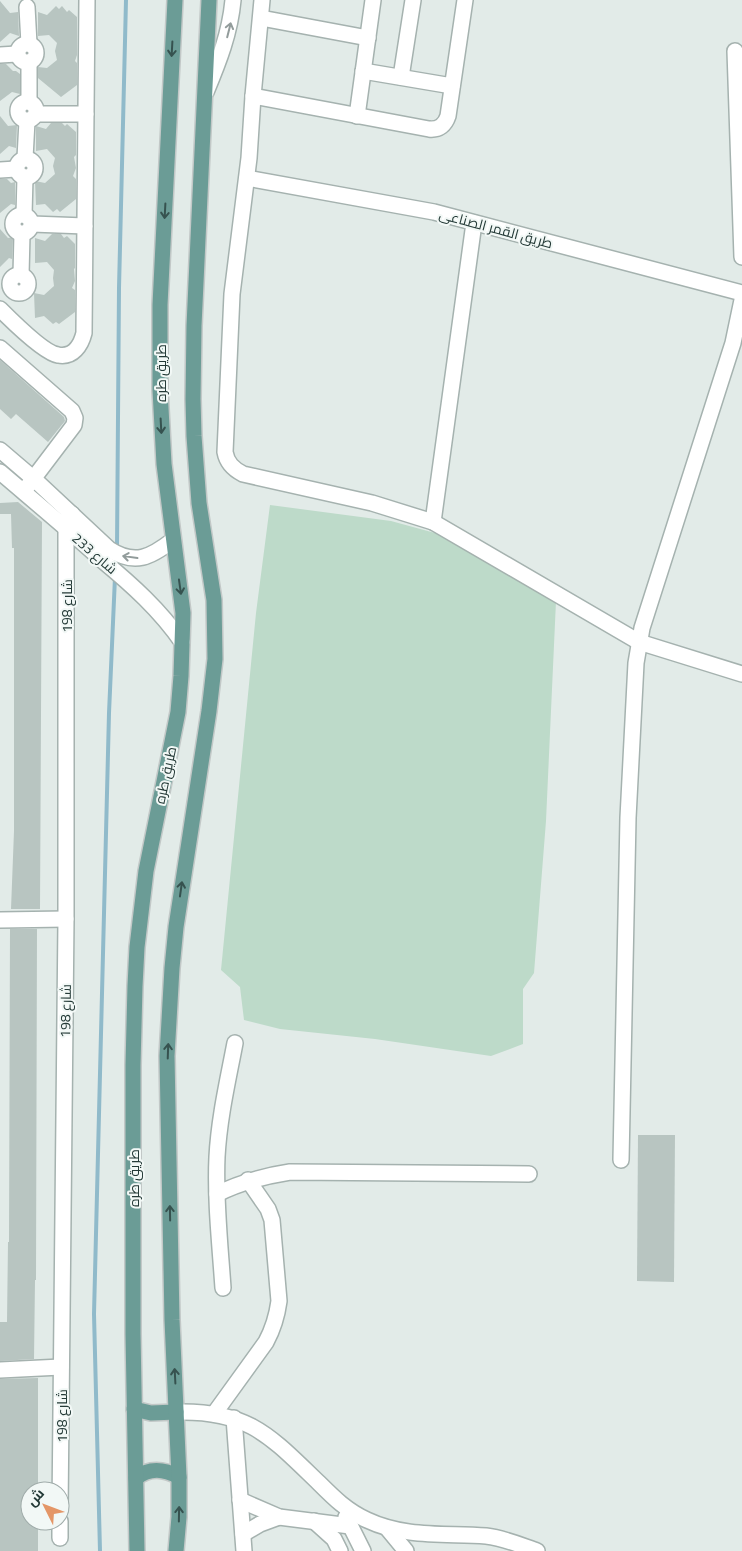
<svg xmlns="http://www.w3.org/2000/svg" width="742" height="1551" viewBox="0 0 742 1551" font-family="'Titillium Web',Cairo,sans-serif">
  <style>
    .green { fill: #bddac9 }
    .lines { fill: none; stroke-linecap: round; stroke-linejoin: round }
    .stream { stroke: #90baca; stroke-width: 4 }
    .building { fill: #b8c5c1 }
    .minor-casing { stroke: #a5b2af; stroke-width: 18 }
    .major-casing { stroke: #c2c8c7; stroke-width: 18 }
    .minor { stroke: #fff; stroke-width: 15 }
    .major { stroke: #6b9c96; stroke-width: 15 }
    .oneway { stroke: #929c9b }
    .oneway2 { stroke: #36524f }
    .labels { text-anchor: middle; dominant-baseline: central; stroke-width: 4; stroke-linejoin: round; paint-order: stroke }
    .street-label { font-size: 14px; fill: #243a37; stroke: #f2f8f6 }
  </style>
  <rect width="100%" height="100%" fill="#e2ebe8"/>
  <!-- green -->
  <path class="green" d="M270 505 391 521 457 539 556 601 546 821 534 973 523 989V1044L491 1056 375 1039 280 1029 244 1020 240 987 221 970 256 613Z"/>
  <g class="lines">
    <!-- stream -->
    <g class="stream">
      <path d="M117 548 119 288 126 0"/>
      <path d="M100 1551 94 1314 109 713 115 577"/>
    </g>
  </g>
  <!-- building -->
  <g class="building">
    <path d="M0 1 10 13 18 12 19 36 10 33 0 42Z"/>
    <path d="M56 6 59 9 62 6 67 12 69 10 77 17V55L75 61 77 63V85L61 97 38 78V67L47 68 57 60 55 51 57 43 49 35 38 36V12L47 15Z"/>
    <path d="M0 64H6L13 71H16L20 74V94L12 92 0 101Z"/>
    <path d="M0 116 8 126 17 125 16 148 9 146 0 154Z"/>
    <path d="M51 123H62L65 126 67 124 76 132V155L74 157 76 168 73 176 76 179V199L60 212 57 209 53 212 45 204 36 205 35 181 45 183 55 174 53 166 55 158 47 149 36 151V126L46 129Z"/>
    <path d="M0 179H7L11 183 15 182V205L11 204 0 213Z"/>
    <path d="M0 229 8 238 13 237 12 259 9 258 0 267Z"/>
    <path d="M52 234H61L64 238 67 236 75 244V268L74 269 75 281 72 288 75 290V312L59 324 56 322 53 324 44 316 35 318 34 293 44 295 54 286 53 278 54 270 47 262 35 263V238L45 241Z"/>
    <path d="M0 360 64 417 65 421 48 442 16 414 11 419 0 409Z"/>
    <path d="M18 502 42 522 40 909H11L14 831V548H12L11 514H0V503Z"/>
    <path d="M10 929H37L36 1280H35L34 1359 0 1361V1322H7L8 1242H9Z"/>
    <path d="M638 1135H675L674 1282 637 1281Z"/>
    <path d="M38 1378V1491H30V1521H38V1551H0V1379Z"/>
  </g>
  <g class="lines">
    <defs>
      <g id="minor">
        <path d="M262 0 253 96 249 158 232 294 225 452C227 463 233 469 243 474L372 503 433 522 639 642 742 674"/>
        <path d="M27 7 29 44"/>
        <path d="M261 18 368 38"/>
        <circle cx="27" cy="53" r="9"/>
        <path d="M735 51 742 257"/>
        <path d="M0 55 17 54"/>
        <path d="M29 62V102"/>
        <path d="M363 71 452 86"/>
        <path d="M401 77 413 0"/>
        <path d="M206 92C219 61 230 33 233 0"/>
        <path d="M253 96 429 129C439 130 445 125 448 116L465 0"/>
        <circle cx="27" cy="111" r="9"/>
        <path d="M36 114H86"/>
        <path d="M357 116 373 0"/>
        <path d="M25 158 27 121"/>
        <circle cx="26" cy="168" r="9"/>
        <path d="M0 170 16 169"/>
        <path d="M247 178 434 212 742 293"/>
        <circle cx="22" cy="224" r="9"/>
        <path d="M24 215 25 177"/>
        <path d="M32 224 85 226"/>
        <circle cx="19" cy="284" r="9"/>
        <path d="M21 275 22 234"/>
        <path d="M0 309C11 320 44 353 58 355 73 358 81 345 84 333L87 0"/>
        <path d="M0 348 72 411 75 418 74 425 27 487"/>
        <path d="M0 450 34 479 109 549C135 566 151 557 173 540"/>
        <path d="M0 472C34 501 69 530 102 560 132 585 160 610 182 642"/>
        <path d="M433 522 474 223"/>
        <path d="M0 920 66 919"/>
        <path d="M621 1160 628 818 636 663 642 628 733 343 742 300"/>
        <path d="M217 1194C241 1182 264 1176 290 1172L529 1174"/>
        <path d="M223 1288C220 1244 215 1200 217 1157 219 1118 228 1080 235 1043"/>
        <path d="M0 1370 61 1367"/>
        <path d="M176 1412C249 1410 270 1436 319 1483 334 1498 347 1511 367 1520 405 1538 445 1533 486 1536 504 1538 520 1545 537 1551"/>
        <path d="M214 1414 266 1342C273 1329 277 1316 279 1301L272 1220 268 1209 248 1180"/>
        <path d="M234 1418 244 1551"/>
        <path d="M240 1500 279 1517 350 1526"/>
        <path d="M60 1510 66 919V527L67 519 72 514"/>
        <path d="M346 1517 363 1551"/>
        <path d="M314 1521 334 1539 340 1551"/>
        <path d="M387 1528 406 1551"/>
        <path d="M243 1534 260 1524 279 1517"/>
        <path d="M60 1538V1521"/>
      </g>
      <g id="major">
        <path d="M134 1409 151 1413 176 1412"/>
        <path d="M136 1478C150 1467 164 1469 179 1477"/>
        <path d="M137 1551 133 1334V1065L135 986 137 947 146 871 178 712 181 676 183 613 164 464 160 390V305L175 0"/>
        <path d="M176 1551 179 1517V1477L172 1320 167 1056 172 968 176 927 209 711 215 659 214 600 199 503 194 436 193 399 194 326 209 0"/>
      </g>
    </defs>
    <!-- minor casing -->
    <use href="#minor" class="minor-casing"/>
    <!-- major casing -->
    <use href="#major" class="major-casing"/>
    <!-- minor -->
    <use href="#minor" class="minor"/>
    <!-- major -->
    <use href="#major" class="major"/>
  </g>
  <!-- one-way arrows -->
  <defs><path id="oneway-shaft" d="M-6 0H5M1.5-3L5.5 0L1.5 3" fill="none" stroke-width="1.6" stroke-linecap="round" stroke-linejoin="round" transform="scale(1.25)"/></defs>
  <g class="oneway">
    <use href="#oneway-shaft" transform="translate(229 30) rotate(-76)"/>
    <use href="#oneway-shaft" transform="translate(130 557) rotate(-172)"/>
  </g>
  <g class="oneway2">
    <use href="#oneway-shaft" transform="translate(172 49) rotate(93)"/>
    <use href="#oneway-shaft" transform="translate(165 211) rotate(93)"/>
    <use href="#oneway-shaft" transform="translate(161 426) rotate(87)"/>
    <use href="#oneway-shaft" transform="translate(180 587) rotate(82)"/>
    <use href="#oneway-shaft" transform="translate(181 889) rotate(-82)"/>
    <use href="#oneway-shaft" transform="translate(168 1051) rotate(-88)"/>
    <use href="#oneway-shaft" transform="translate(170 1213) rotate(-91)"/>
    <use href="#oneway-shaft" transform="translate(175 1376) rotate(-93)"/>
    <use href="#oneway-shaft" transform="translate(179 1514) rotate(-89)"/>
  </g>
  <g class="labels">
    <!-- street labels -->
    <g class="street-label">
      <text transform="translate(496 228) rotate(15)">طريق القمر الصناعى</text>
      <text transform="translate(160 373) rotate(-90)">طريق طره</text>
      <text transform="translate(95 553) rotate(41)">شارع 233</text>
      <text transform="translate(66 606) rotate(-90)">شارع 198</text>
      <text transform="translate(165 775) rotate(-78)">طريق طره</text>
      <text transform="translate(65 1011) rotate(-89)">شارع 198</text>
      <text transform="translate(133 1178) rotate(-90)">طريق طره</text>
      <text transform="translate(61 1416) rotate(-90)">شارع 198</text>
    </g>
  </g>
  <!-- north arrow -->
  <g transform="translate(45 1506) rotate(312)"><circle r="24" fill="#f2f8f6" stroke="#a0acaa"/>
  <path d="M0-4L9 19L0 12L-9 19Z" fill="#e49667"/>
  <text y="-8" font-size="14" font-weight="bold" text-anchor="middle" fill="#243a37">ش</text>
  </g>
</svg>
